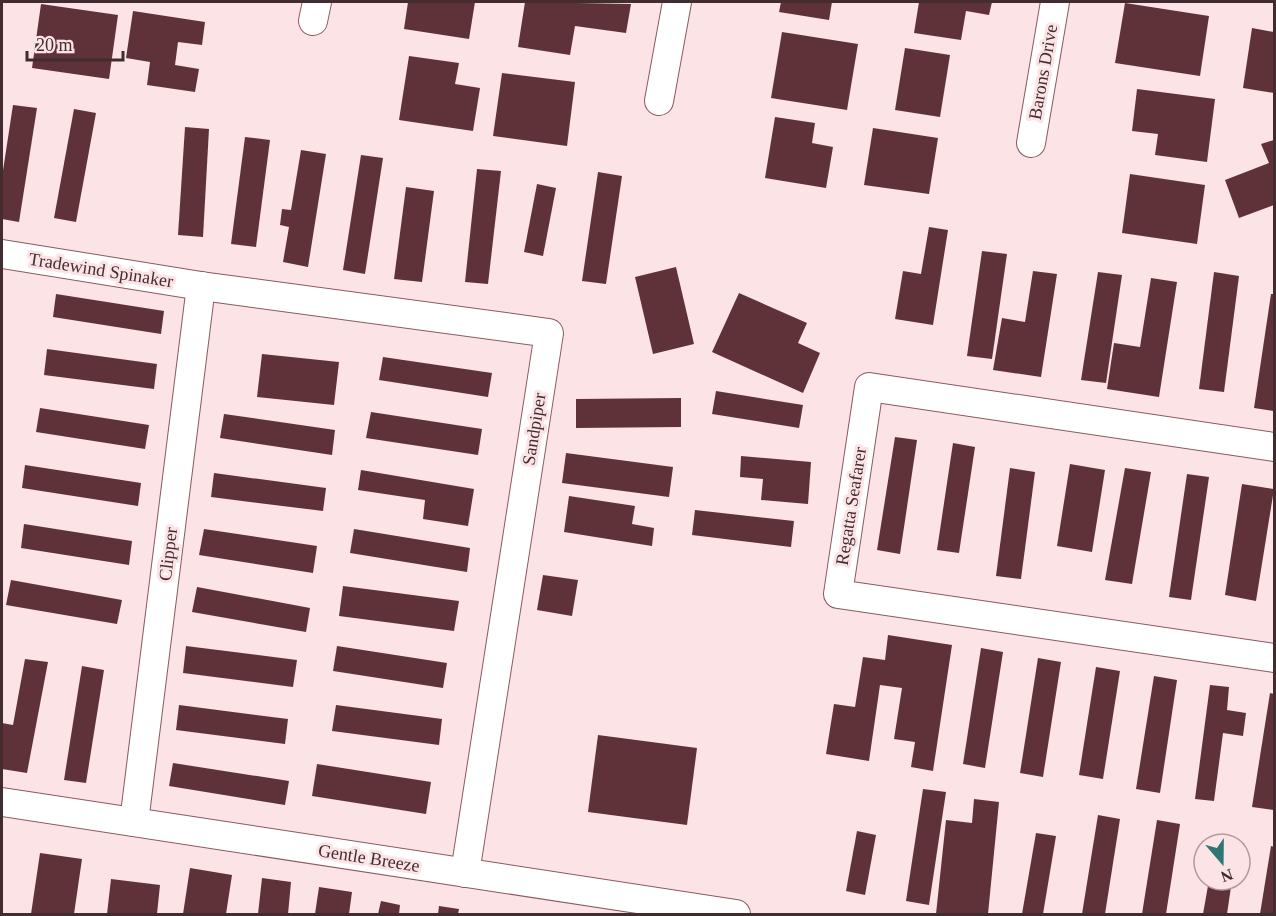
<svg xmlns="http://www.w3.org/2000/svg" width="1276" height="916" viewBox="0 0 1276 916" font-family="'Times New Roman',serif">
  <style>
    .building { fill: #5f3239 }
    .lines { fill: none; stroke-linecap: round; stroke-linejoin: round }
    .street-casing { stroke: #8b5960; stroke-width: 30 }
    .street { stroke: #fff; stroke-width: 28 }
    .labels { text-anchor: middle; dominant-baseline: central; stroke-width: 6; stroke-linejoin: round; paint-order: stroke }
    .street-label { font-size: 18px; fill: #422c2f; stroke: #fce4e6 }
  </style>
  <rect width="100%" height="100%" fill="#fce4e6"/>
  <!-- building -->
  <g class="building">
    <path d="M408 2H475L469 39 404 29Z"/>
    <path d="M525 2 631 4 626 33 575 26 570 55 518 47Z"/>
    <path d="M781 2H832L829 20 779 12Z"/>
    <path d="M919 2H992L989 15 966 11 961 40 914 33Z"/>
    <path d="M1125 3 1209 16 1200 76 1115 63Z"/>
    <path d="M41 4 118 15 109 79 32 68Z"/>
    <path d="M133 11 205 22 202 45 178 42 175 65 199 69 195 92 147 85 150 62 126 58Z"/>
    <path d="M1252 28 1274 32V93L1243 88Z"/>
    <path d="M782 32 858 44 847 110 771 98Z"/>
    <path d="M905 48 950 55 940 117 895 110Z"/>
    <path d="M409 56 459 63 455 84 480 88 473 131 399 120Z"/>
    <path d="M502 73 575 82 567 146 493 136Z"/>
    <path d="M1137 89 1215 99 1207 162 1155 155 1158 134 1132 131Z"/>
    <path d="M13 105 37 108 19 222 2 219V177Z"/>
    <path d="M74 109 96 113 76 222 54 218Z"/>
    <path d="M775 117 815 123 812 143 833 147 826 188 765 178Z"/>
    <path d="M185 127 209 129 203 237 178 235Z"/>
    <path d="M873 128 938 138 929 194 864 185Z"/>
    <path d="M245 137 270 140 256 247 231 244Z"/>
    <path d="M1274 140V205L1239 218 1225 180 1269 163 1261 144Z"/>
    <path d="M301 150 326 154 308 267 283 262 289 227 280 225 282 209 291 210Z"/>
    <path d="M361 155 383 158 365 274 343 270Z"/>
    <path d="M477 169 501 171 488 284 465 282Z"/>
    <path d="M598 172 622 176 606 284 582 281Z"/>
    <path d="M1130 174 1205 185 1197 244 1122 233Z"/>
    <path d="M537 184 556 188 543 256 524 252Z"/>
    <path d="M406 187 434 191 422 282 394 279Z"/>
    <path d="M929 227 948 230 933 325 895 319 903 271 921 274Z"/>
    <path d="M982 251 1007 254 992 359 967 356Z"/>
    <path d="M676 267 694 344 653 354 635 277Z"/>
    <path d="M1033 271 1057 274 1041 377 993 370 1002 318 1025 322Z"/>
    <path d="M1098 272 1122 275 1106 383 1081 380Z"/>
    <path d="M1214 272 1239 276 1224 392 1199 389Z"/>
    <path d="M1151 278 1177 282 1159 397 1107 389 1114 343 1140 347Z"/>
    <path d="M739 293 807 323 798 343 820 353 803 393 712 352Z"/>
    <path d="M56 294 164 311 161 334 53 317Z"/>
    <path d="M1271 294H1274V411L1254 408Z"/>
    <path d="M47 349 157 364 154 389 44 375Z"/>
    <path d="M262 354 339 362 334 405 257 397Z"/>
    <path d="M383 357 492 373 488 397 379 380Z"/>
    <path d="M716 391 803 405 799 428 712 414Z"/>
    <path d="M681 398V427L576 428V399Z"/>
    <path d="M40 408 149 425 145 449 36 432Z"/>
    <path d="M371 412 482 429 478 455 366 438Z"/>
    <path d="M224 414 335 430 332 455 220 438Z"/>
    <path d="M895 437 917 440 900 554 877 550Z"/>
    <path d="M953 443 975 447 959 553 937 550Z"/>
    <path d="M566 453 673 467 669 497 562 483Z"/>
    <path d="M741 456 811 462 808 504 761 500 763 479 740 477Z"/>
    <path d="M1070 464 1105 470 1092 552 1057 546Z"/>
    <path d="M25 465 141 483 138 506 22 488Z"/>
    <path d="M1010 468 1035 472 1021 579 996 576Z"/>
    <path d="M1125 468 1151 472 1132 584 1105 580Z"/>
    <path d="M361 470 474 489 468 526 423 519 425 500 358 490Z"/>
    <path d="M214 473 326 488 323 511 211 497Z"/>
    <path d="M1187 474 1209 477 1191 600 1169 597Z"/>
    <path d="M1242 484 1274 489 1256 601 1225 595Z"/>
    <path d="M569 496 635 506 632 524 654 528 652 546 564 532Z"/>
    <path d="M695 510 794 521 791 547 692 535Z"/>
    <path d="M24 524 132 541 129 565 21 548Z"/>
    <path d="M204 529 317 546 313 573 199 555Z"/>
    <path d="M354 529 470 548 467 572 350 553Z"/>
    <path d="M543 575 578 580 572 616 537 610Z"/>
    <path d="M11 580 122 600 117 624 6 605Z"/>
    <path d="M343 586 459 601 454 631 339 616Z"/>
    <path d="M197 587 310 608 306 632 192 612Z"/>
    <path d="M888 635 952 645 933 771 911 767 915 742 894 739 902 688 880 685 869 761 826 754 834 704 855 707 863 657 885 660Z"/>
    <path d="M186 646 297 660 293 687 183 673Z"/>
    <path d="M337 646 447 663 443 688 333 671Z"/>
    <path d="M981 648 1003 652 985 768 963 764Z"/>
    <path d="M1038 658 1061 662 1043 777 1020 773Z"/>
    <path d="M25 659 48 662 27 773 2 769V723L13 725Z"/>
    <path d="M82 666 104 670 86 783 64 780Z"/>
    <path d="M1096 667 1120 671 1103 779 1079 775Z"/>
    <path d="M1154 676 1177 680 1160 793 1136 789Z"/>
    <path d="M1210 685 1229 687 1227 710 1246 713 1243 736 1223 733 1214 801 1195 799Z"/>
    <path d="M1270 693 1274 694V810L1252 807Z"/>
    <path d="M179 705 288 719 285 744 176 730Z"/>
    <path d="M336 705 442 719 439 745 332 731Z"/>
    <path d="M598 735 697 748 687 825 588 812Z"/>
    <path d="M173 763 289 781 285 805 169 786Z"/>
    <path d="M317 764 431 782 426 814 312 796Z"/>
    <path d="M923 789 946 792 929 905 906 901Z"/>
    <path d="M974 799 999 802 988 914H936L946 820 972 823Z"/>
    <path d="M1098 815 1120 819 1105 914H1082Z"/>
    <path d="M1157 820 1180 824 1166 914H1142Z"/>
    <path d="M857 831 876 835 865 895 846 891Z"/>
    <path d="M1036 833 1056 836 1043 914H1022Z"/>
    <path d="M1215 838 1238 841 1237 844H1214Z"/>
    <path d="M1271 846 1274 847V914H1260Z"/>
    <path d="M40 853 82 859 74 914H31Z"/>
    <path d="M190 868 232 875 226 914H183Z"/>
    <path d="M262 878 291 882 288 914H258Z"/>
    <path d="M111 879 160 885 157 914H107Z"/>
    <path d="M1209 880H1232L1227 914H1203Z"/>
    <path d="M319 887 352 892 349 914H315Z"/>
    <path d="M381 901 400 905 399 914H378Z"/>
    <path d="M439 906 459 909 458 914H438Z"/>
  </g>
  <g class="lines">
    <defs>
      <g id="street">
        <path d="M313 21 317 2"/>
        <path d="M659 101 677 2"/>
        <path d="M1031 143 1055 2"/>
        <path d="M2 254 201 286 549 333 465 873"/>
        <path d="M1274 447 869 387 838 594 1274 658"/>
        <path d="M2 802 736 914"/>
        <path d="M134 822 201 286"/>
      </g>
    </defs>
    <!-- street casing -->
    <use href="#street" class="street-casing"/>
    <!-- street -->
    <use href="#street" class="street"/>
  </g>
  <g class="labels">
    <!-- street labels -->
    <g class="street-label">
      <text transform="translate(1043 72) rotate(-80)">Barons Drive</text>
      <text transform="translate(101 270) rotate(9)">Tradewind Spinaker</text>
      <text transform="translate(534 429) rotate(-81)">Sandpiper</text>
      <text transform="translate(851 506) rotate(-81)">Regatta Seafarer</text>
      <text transform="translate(168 554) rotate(-83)">Clipper</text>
      <text transform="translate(369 858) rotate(9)">Gentle Breeze</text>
    </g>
  </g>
  <!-- border -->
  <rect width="1276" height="916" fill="none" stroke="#422c2f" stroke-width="6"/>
  <!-- north arrow -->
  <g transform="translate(1222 862) rotate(160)"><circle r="28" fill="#fce4e6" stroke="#b29a9d" stroke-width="1.5"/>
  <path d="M0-4.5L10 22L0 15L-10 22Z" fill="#2d7673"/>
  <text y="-9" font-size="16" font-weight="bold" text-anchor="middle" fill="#422c2f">N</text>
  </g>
  <!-- scale -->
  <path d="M27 51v9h96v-9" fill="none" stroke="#422c2f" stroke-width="3"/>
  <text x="36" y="51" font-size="18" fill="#422c2f" stroke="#fce4e6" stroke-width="4.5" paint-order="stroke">20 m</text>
</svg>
